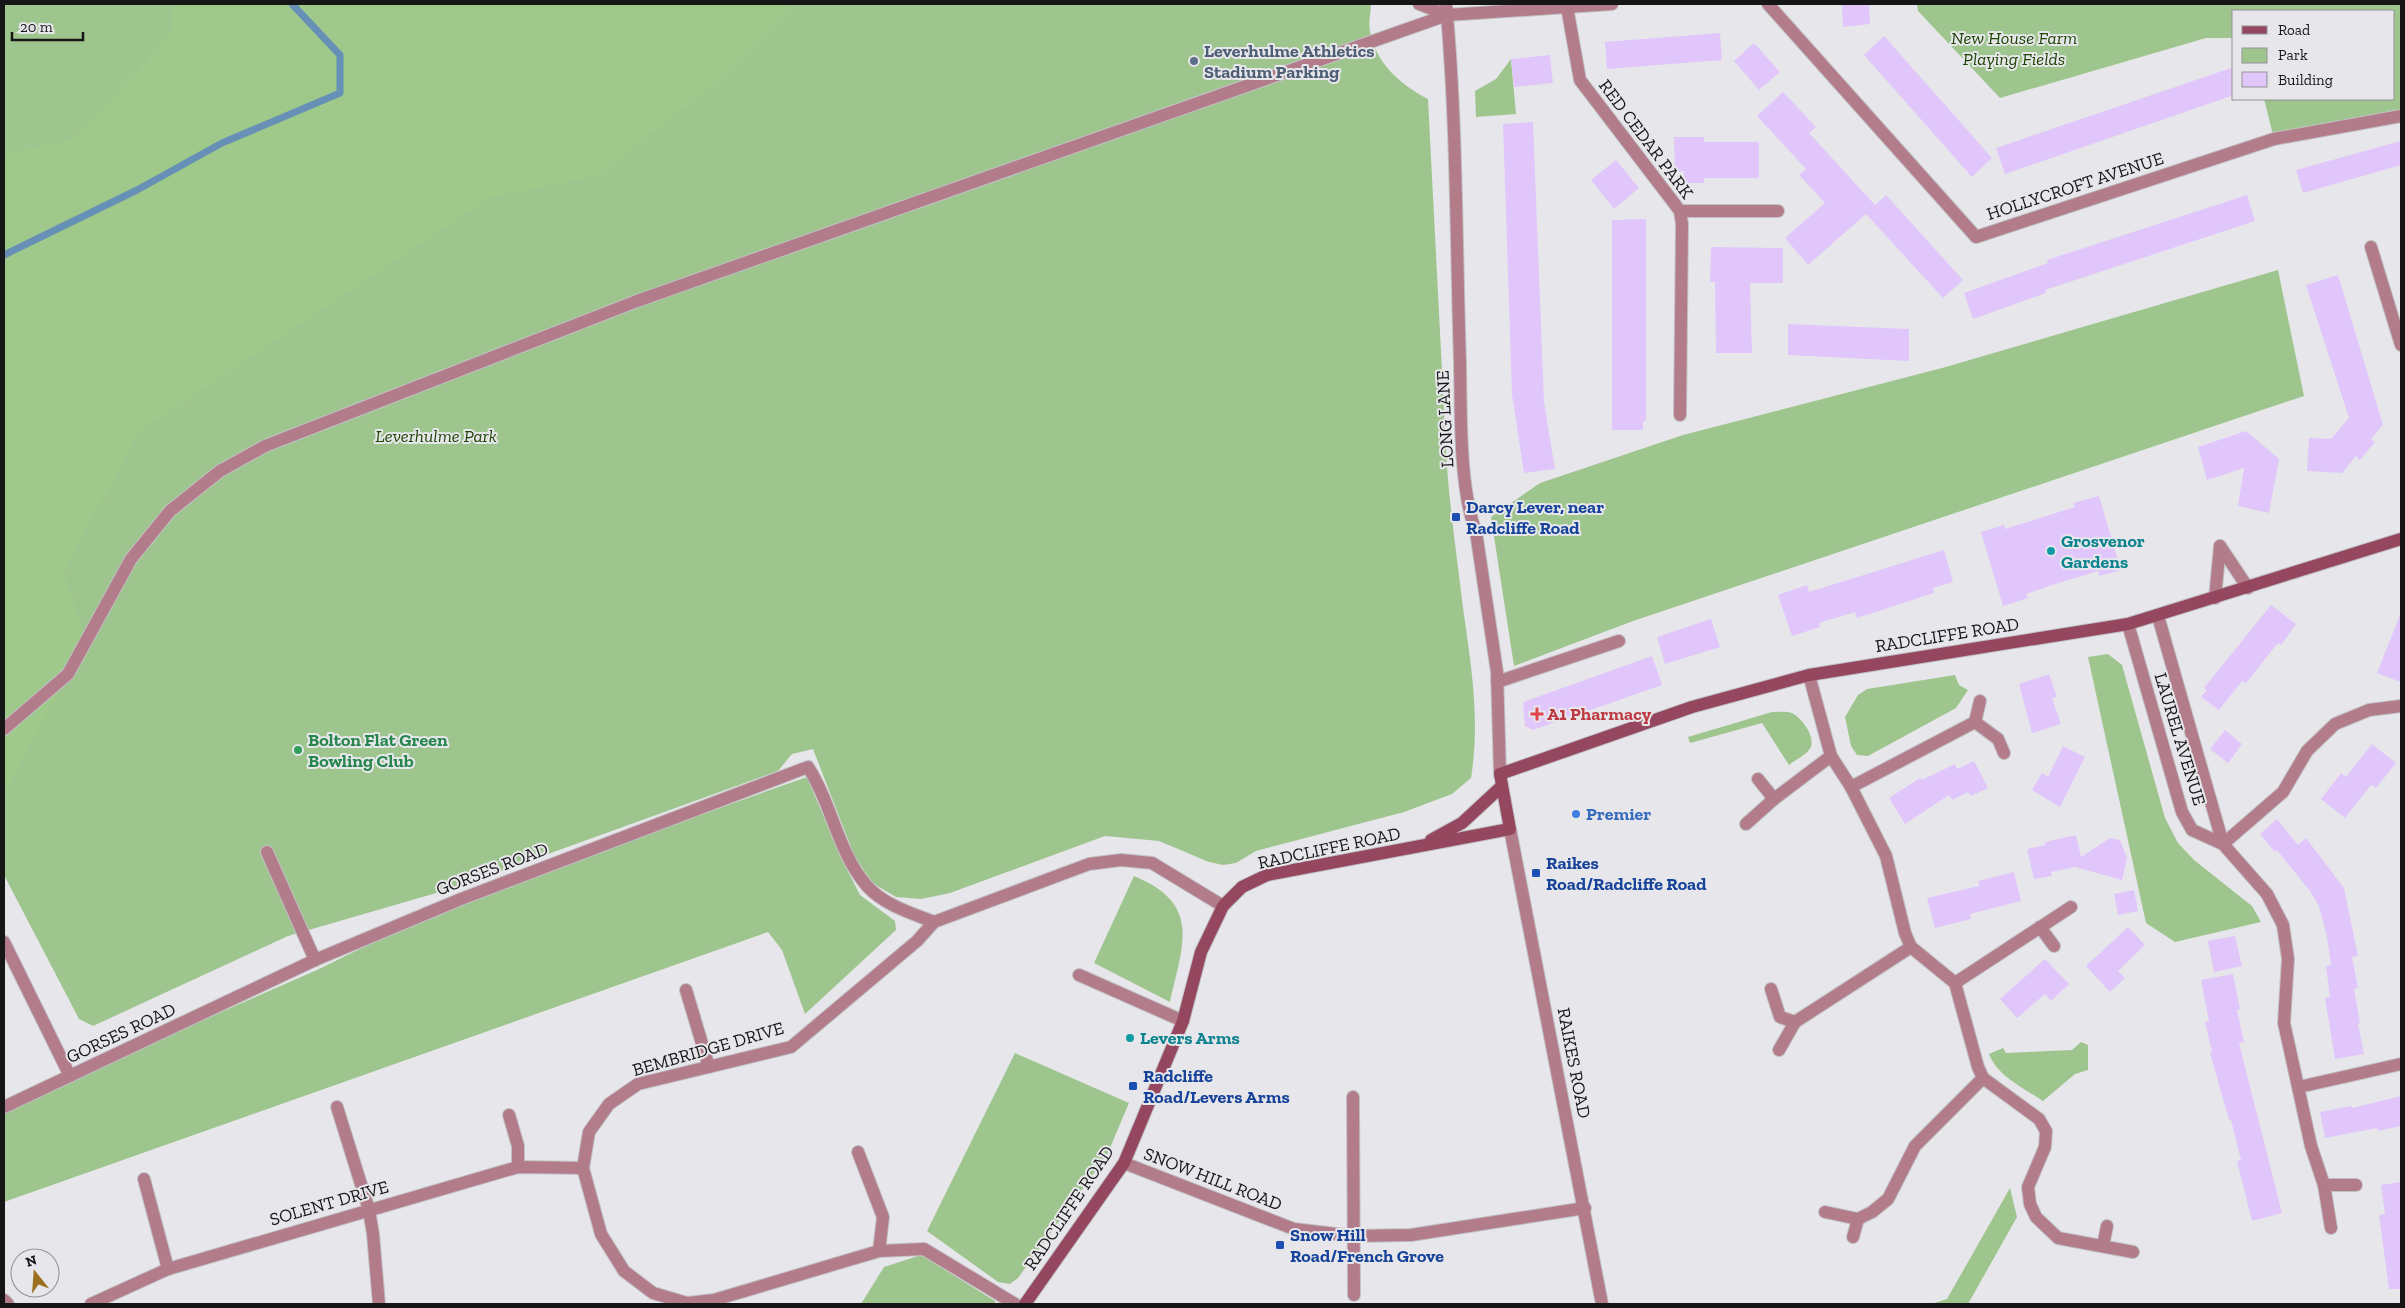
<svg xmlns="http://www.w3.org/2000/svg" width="2405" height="1308" viewBox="0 0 2405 1308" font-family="'Zilla Slab',serif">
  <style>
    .green { fill: #9fc58e }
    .forest { fill: #9ec98b }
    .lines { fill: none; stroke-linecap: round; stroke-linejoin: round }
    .stream { stroke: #6690b6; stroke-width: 7 }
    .building { fill: #e0c6fb }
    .service-casing { stroke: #c1c1c5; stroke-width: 14 }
    .minor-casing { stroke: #c1c1c5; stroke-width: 14 }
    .tertiary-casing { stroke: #c1c1c5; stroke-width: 14 }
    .secondary-casing { stroke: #c1c1c5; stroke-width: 14 }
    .service { stroke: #b37c8a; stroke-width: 12 }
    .minor { stroke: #b37c8a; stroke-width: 12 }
    .tertiary { stroke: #b37c8a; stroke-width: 12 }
    .secondary { stroke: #94475e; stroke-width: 12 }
    .service-dot { fill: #5c6f8a; stroke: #e7e7eb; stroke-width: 2 }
    .transit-dot { fill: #1a4fb4; stroke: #e7e7eb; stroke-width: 2 }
    .culture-dot { fill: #0f9aa8; stroke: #e7e7eb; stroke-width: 2 }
    .health-dot { fill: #e0444e; stroke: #e7e7eb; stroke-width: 2 }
    .leisure-dot { fill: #2e9e5b; stroke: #e7e7eb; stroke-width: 2 }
    .shop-dot { fill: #3f7fe0; stroke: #e7e7eb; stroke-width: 2 }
    .labels { text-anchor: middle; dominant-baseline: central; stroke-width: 4; stroke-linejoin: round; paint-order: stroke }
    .park-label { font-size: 18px; font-style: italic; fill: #1d4502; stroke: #e7e7eb }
    .service-label { font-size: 18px; font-weight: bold; fill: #4e5e75; stroke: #e7e7eb; text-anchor: start }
    .street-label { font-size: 18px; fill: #161617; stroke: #e7e7eb }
    .transit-label { font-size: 18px; font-weight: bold; fill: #164399; stroke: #e7e7eb; text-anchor: start }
    .culture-label { font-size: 18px; font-weight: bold; fill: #0d838f; stroke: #e7e7eb; text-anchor: start }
    .health-label { font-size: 18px; font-weight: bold; fill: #be3a42; stroke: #e7e7eb; text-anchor: start }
    .leisure-label { font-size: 18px; font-weight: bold; fill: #27864d; stroke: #e7e7eb; text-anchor: start }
    .shop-label { font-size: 18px; font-weight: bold; fill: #366cbe; stroke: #e7e7eb; text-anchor: start }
  </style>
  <rect width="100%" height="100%" fill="#e7e7eb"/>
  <!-- green -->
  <g class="green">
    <path d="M4 4H1371C1371 12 1368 23 1370 31 1376 64 1400 84 1428 99L1447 468C1451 517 1458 566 1464 615 1472 670 1480 723 1471 778L1452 794 1404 812 1256 851 1236 863 1223 865 1209 862 1159 841 1105 836 950 893 921 899 896 897 872 883 854 855 813 749 792 754 778 771 457 887 288 936 93 1026 79 1019 4 875Z"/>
    <path d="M1917 4H2401V116L2274 139 2264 99H2394V11H2234V38H2206L2000 98 1918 11Z"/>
    <path d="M1511 59 1516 114 1476 117 1475 91 1496 79Z"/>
    <path d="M2278 270 2304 396 1633 621 1514 666 1491 517 1540 483 1683 435 1942 368Z"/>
    <path d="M2108 654 2122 665 2165 818 2178 843 2194 860 2252 906 2261 922 2175 942 2146 923 2088 657Z"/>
    <path d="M1955 675 1959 685 1968 690 1956 708 1868 756 1857 755 1851 746 1845 717 1858 695 1867 689Z"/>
    <path d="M1772 712C1778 712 1787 711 1792 713 1802 718 1818 739 1809 750 1804 756 1795 760 1789 765L1762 723 1690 743 1688 737Z"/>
    <path d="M807 777 842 860 860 895 895 921 896 930 805 1014 782 950 768 932 4 1202V1107L317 970 461 899Z"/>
    <path d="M1134 876C1202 904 1183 944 1170 1002L1094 963Z"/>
    <path d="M2081 1042 2088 1045V1070L2075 1074 2043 1101C2024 1088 1998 1077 1989 1054L2003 1048 2006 1053 2072 1050Z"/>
    <path d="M1015 1053 1129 1103 1107 1155 1018 1278 1010 1284 998 1282 927 1231Z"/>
    <path d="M2010 1188 2017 1217 1968 1304H1931L1947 1299Z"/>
    <path d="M921 1255 995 1301V1304H861L884 1267Z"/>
  </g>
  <!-- forest -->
  <path class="forest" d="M174 4H794L719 80 597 176 489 198 141 429 63 571 86 640 4 795V155L76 139 172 33Z"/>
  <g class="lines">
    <!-- stream -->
    <path class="stream" d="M4 255 137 190 222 143 340 93V55L292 4"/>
  </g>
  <!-- building -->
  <g class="building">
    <path d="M1842 4H1869L1870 24 1843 27Z"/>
    <path d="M1720 33 1722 60 1607 69 1605 42Z"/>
    <path d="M1884 36 1992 158 1972 177 1864 55Z"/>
    <path d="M1754 43 1780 72 1759 90 1734 61Z"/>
    <path d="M1550 55 1553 83 1514 87 1511 59Z"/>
    <path d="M2234 67V95L2005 174 1996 148Z"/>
    <path d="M1783 92 1816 127 1809 133 1875 205 1886 195 1963 280 1943 298 1866 214 1808 265 1785 238 1825 203 1799 175 1806 169 1757 116Z"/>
    <path d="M1533 122 1544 402 1555 469 1524 473 1512 395 1503 124Z"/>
    <path d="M1674 137H1704V142H1759V178H1704V183H1684V171L1675 172Z"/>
    <path d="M2401 141V165L2303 193 2296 170Z"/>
    <path d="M1616 160 1639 188 1614 209 1591 180Z"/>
    <path d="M2247 195 2255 221 2045 290 2046 293 1973 319 1964 293 2048 263 2047 260Z"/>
    <path d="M1646 219V421H1643V430H1612V220Z"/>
    <path d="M1711 247 1783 248V283H1750L1752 353H1716L1715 282H1710Z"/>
    <path d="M2338 275 2383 425 2371 439 2375 442 2360 460 2356 456 2342 473 2307 471 2309 438 2331 439 2349 418 2306 285Z"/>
    <path d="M1788 324 1909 329V361L1788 355Z"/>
    <path d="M2246 431 2279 459 2269 513 2238 506 2244 468 2207 480 2198 447Z"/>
    <path d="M2099 496 2121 570 2099 576 2098 571 2049 586 2026 594 2028 598 2003 606 1981 532 2004 525 2005 529 2075 507 2073 503Z"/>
    <path d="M1944 550 1953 582 1933 588 1934 593 1857 618 1855 612 1819 623 1820 627 1792 636 1778 595 1807 585 1809 592Z"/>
    <path d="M2271 605 2296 624 2281 645 2278 643 2246 683 2242 681 2219 710 2201 697 2207 690 2204 688Z"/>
    <path d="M2400 615H2401V682L2377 673Z"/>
    <path d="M1711 619 1720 647 1665 664 1657 637Z"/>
    <path d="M1652 656 1662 685 1533 730 1525 726 1523 702Z"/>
    <path d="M2049 674 2057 697 2052 698 2061 724 2032 733 2019 684Z"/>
    <path d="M2225 730 2242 744 2228 763 2210 749Z"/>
    <path d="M2372 744 2396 763 2376 788 2371 785 2345 818 2321 799 2341 773 2346 777Z"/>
    <path d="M2063 746 2085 757 2060 807 2032 790 2042 773 2048 777Z"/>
    <path d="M1974 761 1988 788 1971 796 1968 792 1952 800 1949 795 1905 824 1889 798 1920 778 1922 780 1955 764 1957 769Z"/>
    <path d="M2277 819 2298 845 2306 838 2344 888 2358 956 2352 957 2358 988 2354 989 2360 1023 2358 1024 2364 1054 2335 1059 2325 998 2330 997 2326 966 2331 965 2327 937 2319 906 2310 891 2277 850 2275 852 2260 834Z"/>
    <path d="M2076 835 2081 857 2110 838 2120 840 2127 858 2122 880 2075 867 2051 872 2052 876 2034 879 2027 849 2045 845V842Z"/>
    <path d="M2014 872 2021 901 1970 914 1971 919 1935 928 1927 898 1979 886 1978 881Z"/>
    <path d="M2134 890 2138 911 2118 915 2114 894Z"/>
    <path d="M2128 927 2145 945 2118 971 2125 978 2110 992 2086 966Z"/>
    <path d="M2235 936 2242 966 2214 972 2208 941Z"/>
    <path d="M2045 959 2069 984 2051 1001 2045 994 2017 1018 2000 999Z"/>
    <path d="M2233 974 2240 1009 2237 1010 2244 1042 2239 1043 2282 1213 2252 1221 2237 1161 2241 1160 2231 1120H2229L2210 1053 2212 1052 2205 1022 2209 1021 2201 980Z"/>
    <path d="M2401 1096V1126L2378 1131 2377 1128 2325 1138 2320 1112 2352 1106V1108Z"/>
    <path d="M2401 1182V1289H2389L2379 1215 2385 1214 2381 1185Z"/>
  </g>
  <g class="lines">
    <defs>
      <g id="service">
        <path d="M1419 4 1447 15"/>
        <path d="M1680 211H1778"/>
        <path d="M2220 546 2248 588"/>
        <path d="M2215 598 2220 546"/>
        <path d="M1497 682 1619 641"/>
        <path d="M4 729 68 674 131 559 170 511 220 471 265 446 637 301 1447 15"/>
        <path d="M267 852 315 960"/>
        <path d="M1079 975 1183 1021"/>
        <path d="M686 990 709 1067"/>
        <path d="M337 1107 369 1210"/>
        <path d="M509 1115 518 1146V1167"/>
        <path d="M858 1152 883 1217 879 1251"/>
        <path d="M144 1179 168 1269"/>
        <path d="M4 1300 8 1304"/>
      </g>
      <g id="minor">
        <path d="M1768 4 1976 237 2274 139 2401 116"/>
        <path d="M1567 7 1580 80 1680 211 1682 224 1680 415"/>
        <path d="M1447 15 1612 4"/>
        <path d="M2371 247 2401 345"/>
        <path d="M2158 616 2223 844"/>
        <path d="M2128 624 2182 812 2192 830 2223 844 2267 894 2283 925 2288 959 2284 1023 2311 1146 2324 1185 2331 1228"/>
        <path d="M1809 675 1831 756 1851 787 1886 856 1905 933 1911 947 1955 983 1978 1067 1983 1078 2039 1119 2046 1131 2045 1147 2028 1187 2030 1204 2036 1217 2058 1238 2133 1252"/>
        <path d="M1980 701 1975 722 1998 739 2004 753"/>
        <path d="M1758 779 1774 799"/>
        <path d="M1851 787 1975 722"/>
        <path d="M1746 824 1774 799 1831 756"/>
        <path d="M1510 829 1602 1304"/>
        <path d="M2223 844 2283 792 2307 751 2335 724 2369 710 2401 706"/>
        <path d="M2040 927 2054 946"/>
        <path d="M4 942 70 1076"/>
        <path d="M1955 983 2071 907"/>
        <path d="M1771 989 1780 1017 1795 1022"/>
        <path d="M1779 1050 1795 1022 1911 947"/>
        <path d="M2299 1087 2401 1064"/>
        <path d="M1353 1097 1354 1295"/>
        <path d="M4 1107 315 960 461 899 808 767C832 804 838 853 867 886 884 905 911 913 934 922"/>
        <path d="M1124 1163 1294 1229 1353 1236 1411 1235 1585 1208"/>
        <path d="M2324 1185H2356"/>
        <path d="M369 1210 373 1234 379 1304"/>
        <path d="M1825 1212 1858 1219 1872 1212 1888 1199 1915 1146 1983 1078"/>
        <path d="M1853 1237 1858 1219"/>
        <path d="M2103 1246 2107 1226"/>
        <path d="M91 1304 168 1269 518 1167 583 1168"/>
        <path d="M1015 1304 924 1249 879 1251 714 1300 687 1303 653 1293 624 1271 601 1234 583 1168 589 1132 609 1104 638 1084 791 1047 917 941 934 922 1089 864 1121 860 1152 863 1223 906"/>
      </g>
      <path id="tertiary" d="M1446 4C1457 123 1456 244 1460 363 1461 411 1459 488 1476 532L1497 672 1500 774"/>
      <g id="secondary">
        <path d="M1431 840 1462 823 1502 786"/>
        <path d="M1025 1304 1124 1163 1183 1021 1201 952 1223 906 1242 887 1267 875 1510 829 1500 774 1692 707 1809 675 2128 624 2401 539"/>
      </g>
    </defs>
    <!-- service casing -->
    <use href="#service" class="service-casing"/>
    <!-- minor casing -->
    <use href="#minor" class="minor-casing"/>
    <!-- tertiary casing -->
    <use href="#tertiary" class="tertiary-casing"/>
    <!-- secondary casing -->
    <use href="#secondary" class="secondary-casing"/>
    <!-- service -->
    <use href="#service" class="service"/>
    <!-- minor -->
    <use href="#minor" class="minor"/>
    <!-- tertiary -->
    <use href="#tertiary" class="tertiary"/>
    <!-- secondary -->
    <use href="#secondary" class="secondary"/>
  </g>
  <!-- markers -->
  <circle class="service-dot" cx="1194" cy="61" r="5"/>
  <g class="transit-dot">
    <rect x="1451" y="512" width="10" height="10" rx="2.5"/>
    <rect x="1531" y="868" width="10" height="10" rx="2.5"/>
    <rect x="1128" y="1081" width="10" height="10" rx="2.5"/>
    <rect x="1275" y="1240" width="10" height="10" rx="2.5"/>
  </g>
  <g class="culture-dot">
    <circle cx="2051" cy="551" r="5"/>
    <circle cx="1130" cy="1038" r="5"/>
  </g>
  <path class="health-dot" d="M1534.5 706.5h5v5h5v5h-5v5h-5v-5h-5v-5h5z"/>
  <circle class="leisure-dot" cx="298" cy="750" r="5"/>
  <circle class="shop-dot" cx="1576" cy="814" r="5"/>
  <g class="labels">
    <!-- park labels -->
    <g class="park-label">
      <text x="2014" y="38">New House Farm<tspan x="2014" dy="21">Playing Fields</tspan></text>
      <text x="436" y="436">Leverhulme Park</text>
    </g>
    <!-- service labels -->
    <g class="service-label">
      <text x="1204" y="51">Leverhulme Athletics<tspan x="1204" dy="21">Stadium Parking</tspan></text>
    </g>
    <!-- street labels -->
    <g class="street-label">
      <text transform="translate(1646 139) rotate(53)">RED CEDAR PARK</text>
      <text transform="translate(2075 186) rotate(-18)">HOLLYCROFT AVENUE</text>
      <text transform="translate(1445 419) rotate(-93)">LONG LANE</text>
      <text transform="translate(1947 635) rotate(-9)">RADCLIFFE ROAD</text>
      <text transform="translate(2180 739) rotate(73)">LAUREL AVENUE</text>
      <text transform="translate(1329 848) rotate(-12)">RADCLIFFE ROAD</text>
      <text transform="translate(492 869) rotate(-21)">GORSES ROAD</text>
      <text transform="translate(121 1033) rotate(-25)">GORSES ROAD</text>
      <text transform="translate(708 1049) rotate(-16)">BEMBRIDGE DRIVE</text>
      <text transform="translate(1574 1063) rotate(79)">RAIKES ROAD</text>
      <text transform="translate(1213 1179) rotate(21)">SNOW HILL ROAD</text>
      <text transform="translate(329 1203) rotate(-16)">SOLENT DRIVE</text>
      <text transform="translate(1069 1208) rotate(-56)">RADCLIFFE ROAD</text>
    </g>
    <!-- transit labels -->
    <g class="transit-label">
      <text x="1466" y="507">Darcy Lever, near<tspan x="1466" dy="21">Radcliffe Road</tspan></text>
      <text x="1546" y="863">Raikes<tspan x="1546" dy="21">Road/Radcliffe Road</tspan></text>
      <text x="1143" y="1076">Radcliffe<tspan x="1143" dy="21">Road/Levers Arms</tspan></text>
      <text x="1290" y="1235">Snow Hill<tspan x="1290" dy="21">Road/French Grove</tspan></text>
    </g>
    <!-- culture labels -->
    <g class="culture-label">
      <text x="2061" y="541">Grosvenor<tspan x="2061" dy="21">Gardens</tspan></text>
      <text x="1140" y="1038">Levers Arms</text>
    </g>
    <!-- health labels -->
    <g class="health-label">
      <text x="1547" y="714">A1 Pharmacy</text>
    </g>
    <!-- leisure labels -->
    <g class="leisure-label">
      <text x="308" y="740">Bolton Flat Green<tspan x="308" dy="21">Bowling Club</tspan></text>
    </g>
    <!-- shop labels -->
    <g class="shop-label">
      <text x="1586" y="814">Premier</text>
    </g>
  </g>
  <!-- border -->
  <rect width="2405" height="1308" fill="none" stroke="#161617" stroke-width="10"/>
  <!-- legend -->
  <rect x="2232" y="10" width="162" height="90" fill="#e7e7eb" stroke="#939396"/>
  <rect x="2242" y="26" width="25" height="8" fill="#94475e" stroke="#939396"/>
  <text x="2278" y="35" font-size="15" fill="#161617">Road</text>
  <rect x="2242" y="48" width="25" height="15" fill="#9fc58e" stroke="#939396"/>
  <text x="2278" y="60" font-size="15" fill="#161617">Park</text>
  <rect x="2242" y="72" width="25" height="15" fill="#e0c6fb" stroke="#939396"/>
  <text x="2278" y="85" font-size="15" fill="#161617">Building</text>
  <!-- north arrow -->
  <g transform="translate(35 1273) rotate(343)"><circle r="24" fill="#e7e7eb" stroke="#939396"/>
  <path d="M0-4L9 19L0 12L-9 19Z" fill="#9c701f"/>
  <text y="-8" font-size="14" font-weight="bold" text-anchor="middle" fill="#161617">N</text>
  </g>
  <!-- scale -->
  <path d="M12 32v8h71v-8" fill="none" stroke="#161617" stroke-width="2.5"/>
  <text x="20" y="32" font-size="15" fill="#161617" stroke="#e7e7eb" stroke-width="4" paint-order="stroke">20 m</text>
</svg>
